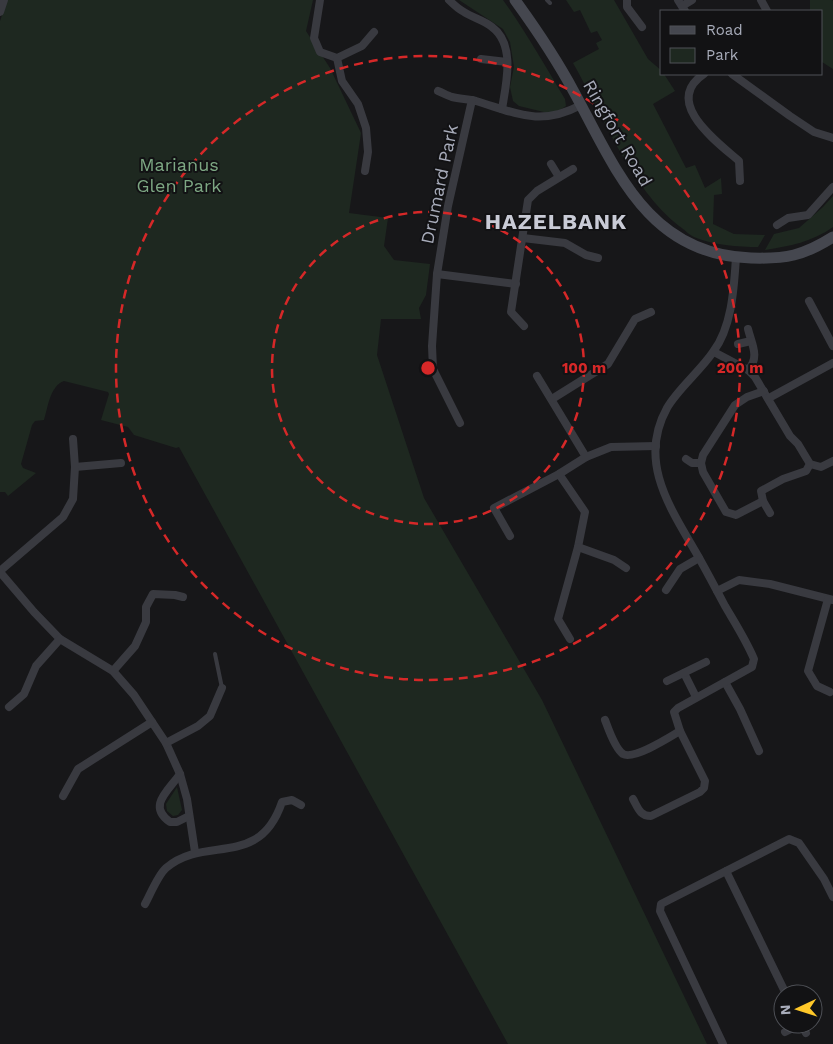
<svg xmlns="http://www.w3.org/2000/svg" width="833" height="1044" viewBox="0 0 833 1044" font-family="'Work Sans',sans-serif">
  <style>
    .green { fill: #1e2820 }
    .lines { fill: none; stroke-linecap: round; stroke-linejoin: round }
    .lane { stroke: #393a40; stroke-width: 4 }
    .street { stroke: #393a40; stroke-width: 8 }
    .secondary { stroke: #45474f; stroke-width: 11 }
    .ring { fill: none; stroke: #d62828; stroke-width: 2.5; stroke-dasharray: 9 6 }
    .labels { text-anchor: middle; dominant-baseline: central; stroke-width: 4; stroke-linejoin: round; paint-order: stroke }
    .street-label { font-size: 18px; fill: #a8acba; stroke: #121214 }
    .park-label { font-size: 18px; fill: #7da783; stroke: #121214 }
    .district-label { font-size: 22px; font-weight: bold; letter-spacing: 1px; fill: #c9cbd6; stroke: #121214 }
    .centre { fill: #d62828; stroke: #121214; stroke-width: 2.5 }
    .ring-label { font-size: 15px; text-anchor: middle; font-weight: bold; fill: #d62828; stroke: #121214; stroke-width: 4; stroke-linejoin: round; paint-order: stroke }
  </style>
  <rect width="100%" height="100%" fill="#171719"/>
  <!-- green -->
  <g class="green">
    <path d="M7 0H313L306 31 330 68 361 133 349 213 388 218 384 246 394 260 430 264 426 295 419 308 421 319H381L377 355 424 498 542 700 707 1044H508L179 447 176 448 134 435 128 427 101 420 109 394 108 392 64 381C50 386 48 407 44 420L35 421 32 425 21 464 23 468 36 473 8 496 5 492H0V21Z"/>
    <path d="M459 0H503C526 32 545 66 565 99L566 106 560 110 548 113 519 106 513 101 510 87 514 67 510 42 503 29Z"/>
    <path d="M566 0H614L648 59 662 71V74H664L675 91 653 104 686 168 695 165 705 188 721 178 722 194 714 195 713 224 734 234 765 235 758 247C738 247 713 245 694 237 689 235 684 229 679 226 632 190 602 114 573 63L599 49 596 43 602 40 597 31 591 33 580 10 574 12Z"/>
    <path d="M810 0H832L833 1V69L822 62V11H810Z"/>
    <path d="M833 196V227C812 242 790 246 765 250L774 234 799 228 823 207Z"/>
    <path d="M177 787 182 810 178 815 173 816 167 811 166 804Z"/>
  </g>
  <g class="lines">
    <!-- lane -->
    <g class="lane">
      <path d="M547 0 550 3"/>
      <path d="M215 654 222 688"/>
    </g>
    <!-- street -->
    <g class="street">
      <path d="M320 0 314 38 320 52 337 58 362 46 374 32"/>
      <path d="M449 0C453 4 458 9 464 12 473 18 484 20 492 27 516 45 506 84 502 109"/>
      <path d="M627 0V7L642 27"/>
      <path d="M678 0 685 11"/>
      <path d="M761 0 767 11"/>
      <path d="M682 6 692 0"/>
      <path d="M0 12 4 0"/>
      <path d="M337 58 342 81 358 104 366 128 368 152 365 171"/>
      <path d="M481 59 507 62"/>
      <path d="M704 74C662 102 717 142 739 161L740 181"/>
      <path d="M732 74 790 116 814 132 833 138"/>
      <path d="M438 91C443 93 448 96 452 97 460 99 468 99 476 101 516 113 540 127 581 105"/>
      <path d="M551 164 559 177"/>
      <path d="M777 225 788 218 808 215 833 187"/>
      <path d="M523 238 565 243 586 255 598 258"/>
      <path d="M437 274 516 284"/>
      <path d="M809 301 833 346"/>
      <path d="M524 326 511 312 528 200 537 191 573 169"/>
      <path d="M748 329C752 345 760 357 748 370"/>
      <path d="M738 344 751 341"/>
      <path d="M714 352 748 370 755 377 790 436 798 444 810 464 821 467 833 461"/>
      <path d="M537 376 586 457"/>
      <path d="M769 398 833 363"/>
      <path d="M552 399 608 364 635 319 651 312"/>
      <path d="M460 423 433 369 432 346 437 274 448 206 472 100"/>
      <path d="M686 459 692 463H701"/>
      <path d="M75 467 121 463"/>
      <path d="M559 474 585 512 578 547 558 619 570 639"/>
      <path d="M763 501 736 515 726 512 703 472 701 463 703 455 735 405 747 397 764 391"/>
      <path d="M770 513 763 501 761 491 783 479 806 471 810 464"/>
      <path d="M510 536 494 508 559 474 586 457 611 447 656 446"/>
      <path d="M578 547 614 560 626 568"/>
      <path d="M0 571 63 517 73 499 75 467 73 439"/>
      <path d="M0 572 34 612 60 639 113 671 134 695 166 743 180 774 187 799 195 852"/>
      <path d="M666 590 680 569 699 558"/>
      <path d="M717 591 739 580 770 584 833 600"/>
      <path d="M828 599 808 671 817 686 830 692"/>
      <path d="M113 671 135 646 146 622V607L153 594 175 595 183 597"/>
      <path d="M684 673 696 697"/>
      <path d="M667 681 706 662"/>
      <path d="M725 682 740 709 759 751"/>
      <path d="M9 707 24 694 36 666 60 639"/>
      <path d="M605 720C608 728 615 749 623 754 634 760 670 737 680 731"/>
      <path d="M166 743 198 726 210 716 222 688"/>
      <path d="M180 774C168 791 147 806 170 822H177L189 816"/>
      <path d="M63 796 78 769 152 722"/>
      <path d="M633 799C638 808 640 816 651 816L700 792 704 788 705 781 680 731 674 712 678 708 752 667 754 659C746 640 735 623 725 606 716 589 707 572 698 556 671 509 637 462 667 408 677 390 701 370 713 352 732 327 734 288 736 257"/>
      <path d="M726 871 786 994"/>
      <path d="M145 904C150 895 158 875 166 868 206 834 259 870 282 802L292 800 301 805"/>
      <path d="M801 1024 806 1033"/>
      <path d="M785 1032 801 1024"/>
      <path d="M723 1044 660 911 661 904 789 839 799 843 824 879 833 897"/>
    </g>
    <!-- secondary -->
    <path class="secondary" d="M515 0C536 29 557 60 574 92 616 169 648 255 751 258 786 259 803 256 833 237"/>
  </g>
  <!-- distance rings -->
  <g class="ring">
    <circle cx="428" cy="368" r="156"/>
    <circle cx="428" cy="368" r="312"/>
  </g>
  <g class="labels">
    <!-- street labels -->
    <g class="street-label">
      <text transform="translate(618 133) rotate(60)">Ringfort Road</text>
      <text transform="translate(439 184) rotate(-78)">Drumard Park</text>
    </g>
    <!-- park labels -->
    <g class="park-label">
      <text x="179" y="164">Marianus<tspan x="179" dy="21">Glen Park</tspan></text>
    </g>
    <!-- district labels -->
    <g class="district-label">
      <text x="556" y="221">HAZELBANK</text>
    </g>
  </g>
  <circle cx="428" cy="368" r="8" class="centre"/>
  <g class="ring-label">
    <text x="584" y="373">100 m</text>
    <text x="740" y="373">200 m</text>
  </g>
  <!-- legend -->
  <rect x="660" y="10" width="162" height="65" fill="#121214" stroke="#4e5056"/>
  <rect x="670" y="26" width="25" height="8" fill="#45474f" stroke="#4e5056"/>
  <text x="706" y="35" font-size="15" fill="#a8acba">Road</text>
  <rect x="670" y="48" width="25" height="15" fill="#1e2820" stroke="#4e5056"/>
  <text x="706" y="60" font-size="15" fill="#a8acba">Park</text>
  <!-- north arrow -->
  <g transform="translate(798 1009) rotate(266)"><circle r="24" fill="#121214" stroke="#4e5056"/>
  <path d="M0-4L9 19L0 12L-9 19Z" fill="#ffc829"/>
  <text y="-8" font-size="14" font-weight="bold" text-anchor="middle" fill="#a8acba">N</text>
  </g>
</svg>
